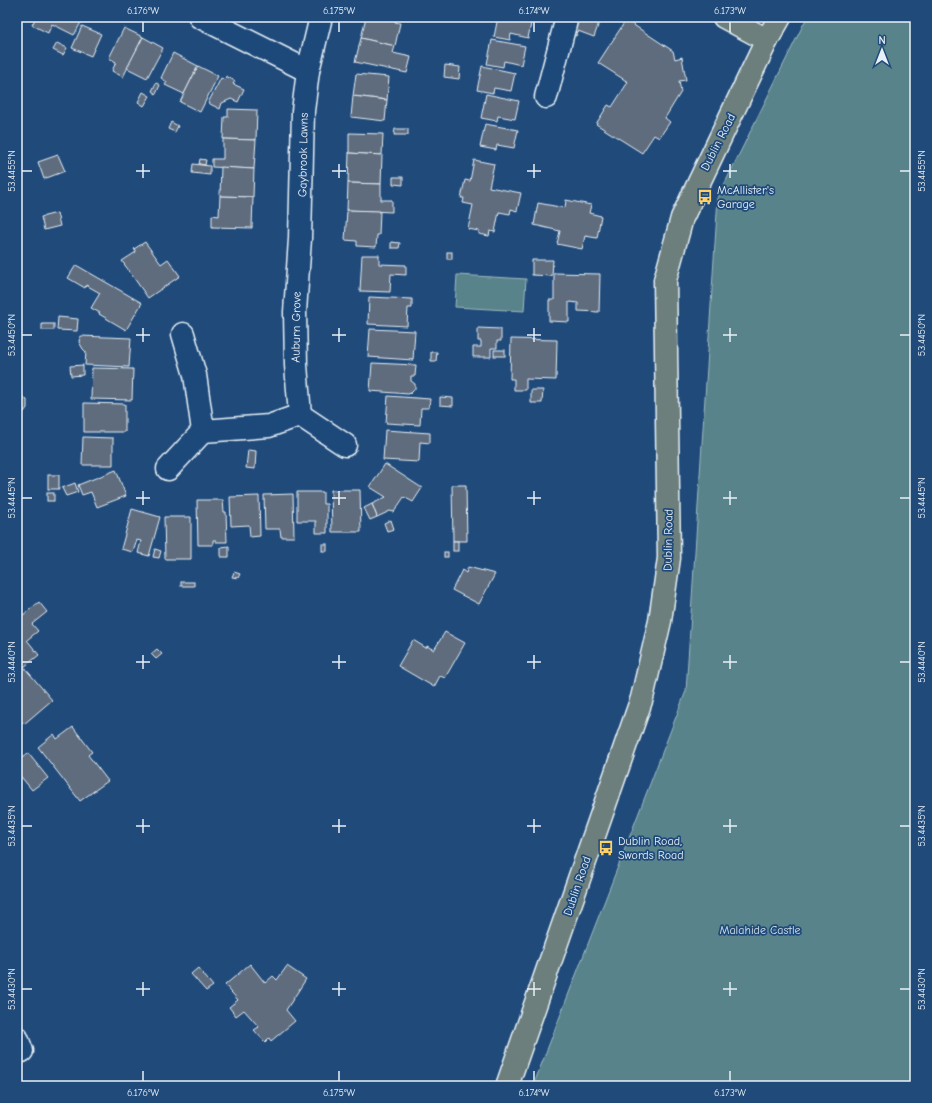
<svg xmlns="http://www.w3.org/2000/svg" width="932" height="1103" viewBox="0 0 932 1103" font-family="'Comic Neue',sans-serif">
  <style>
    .green { fill: #58838a; stroke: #a0bac1 }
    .building { fill: #5e6c7e; stroke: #e8f1f8 }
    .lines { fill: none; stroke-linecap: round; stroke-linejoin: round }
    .minor-casing { stroke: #e8f1f8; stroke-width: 25 }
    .major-casing { stroke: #e8f1f8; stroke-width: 25 }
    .minor { stroke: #1f4a7a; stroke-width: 22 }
    .major { stroke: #6c7f7c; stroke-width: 22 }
    .ticks { fill: none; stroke: #e8f1f8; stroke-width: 1.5 }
    .labels { text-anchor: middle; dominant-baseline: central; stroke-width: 3.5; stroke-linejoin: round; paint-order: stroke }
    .street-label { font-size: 12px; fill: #e8f1f8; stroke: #1f4a7a }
    .poi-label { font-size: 12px; fill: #e8f1f8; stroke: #1f4a7a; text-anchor: start }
    .park-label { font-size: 12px; fill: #d2e0e8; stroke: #1f4a7a }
    .neatline { fill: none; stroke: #e8f1f8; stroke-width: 1.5 }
    .ticks-label { font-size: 10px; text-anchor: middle; fill: #e8f1f8 }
  </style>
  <rect width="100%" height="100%" fill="#1f4a7a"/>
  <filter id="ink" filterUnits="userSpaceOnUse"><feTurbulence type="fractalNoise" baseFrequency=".025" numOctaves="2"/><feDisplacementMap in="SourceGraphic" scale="8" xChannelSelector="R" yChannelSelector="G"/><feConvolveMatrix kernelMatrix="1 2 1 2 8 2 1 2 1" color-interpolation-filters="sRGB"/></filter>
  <g filter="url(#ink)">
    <!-- green -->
    <g class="green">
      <path d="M807 17H915V1086H533L686 691 718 197Z"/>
      <path d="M457 275 526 279 524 311 455 307Z"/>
    </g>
    <!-- building -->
    <g class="building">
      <path d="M36 17H84L74 35 52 24 48 33 32 25Z"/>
      <path d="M366 17H397L395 22 400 23 395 46 361 38Z"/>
      <path d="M498 17H519L532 19 528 38 511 34 510 40 494 37Z"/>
      <path d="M571 17H601L594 37 578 31 576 36 565 32Z"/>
      <path d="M626 20 673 51 675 59 682 57 686 80 679 81 681 92 665 118 670 122 659 138 654 135 642 153 596 124 608 105 612 107 628 82 598 63Z"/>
      <path d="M82 26 101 34 91 56 72 48Z"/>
      <path d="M124 28 143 37 123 77 112 71 116 62 109 58Z"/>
      <path d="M143 37 163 48 147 78 127 68Z"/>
      <path d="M361 38 395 46 393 53 411 57 407 73 355 62Z"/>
      <path d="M492 40 525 46 521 65 504 61 503 67 487 64Z"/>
      <path d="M57 43 67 48 63 55 53 50Z"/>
      <path d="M173 53 198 66 184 94 165 85 167 82 161 78Z"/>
      <path d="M445 65 460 67 459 79 444 77Z"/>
      <path d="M198 66 218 76 200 112 180 102Z"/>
      <path d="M482 66 515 73 511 91 494 88 493 93 477 90Z"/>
      <path d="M356 74 389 77 387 100 353 96Z"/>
      <path d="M226 76 235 81 233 84 244 89 238 102 231 99 222 103 220 109 208 103 221 78 225 80Z"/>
      <path d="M156 83 160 85 156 94 152 91Z"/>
      <path d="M143 92 150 96 144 106 138 102Z"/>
      <path d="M486 94 519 101 515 119 498 116 497 121 481 118Z"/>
      <path d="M353 96 387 100 385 121 351 117Z"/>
      <path d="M228 109 257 110 256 140 223 139 224 117H228Z"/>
      <path d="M171 122 178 126 175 132 168 129Z"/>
      <path d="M485 124 518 130 514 148 497 145 496 150 480 147Z"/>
      <path d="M395 129H408V135H394Z"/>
      <path d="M349 133 383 134 382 155 349 153Z"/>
      <path d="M223 139 256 140 254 169 212 167V159H223Z"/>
      <path d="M349 153 382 155 381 184 348 183Z"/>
      <path d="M58 155 65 171 44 179 38 162Z"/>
      <path d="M200 159 206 160 205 165 199 164Z"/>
      <path d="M474 160 494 164 489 187 521 193 517 211 511 209 510 214 499 212 495 232 490 231 489 236 479 234V231L468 229 473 205 463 203 464 198H461L465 180 470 181Z"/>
      <path d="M193 164 210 166V175L192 173Z"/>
      <path d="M221 167 254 169 253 197 220 196Z"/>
      <path d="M393 177H403V185L393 184Z"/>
      <path d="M348 183 381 184V200H392V212L347 210Z"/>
      <path d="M220 196 253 197 252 228 212 227V215L219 216Z"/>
      <path d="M566 200 591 205 589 213 601 216 597 238 585 236 582 249 557 244 560 231 534 225 538 203 565 208Z"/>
      <path d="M347 210 380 211 379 235H377L376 247 357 246V241L345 240Z"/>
      <path d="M57 213 60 226 44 230 41 217Z"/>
      <path d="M145 242 161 264 168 259 180 276 148 298 122 261 136 252 134 249Z"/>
      <path d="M391 242 400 243 399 248H391Z"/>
      <rect x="447" y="252" width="5" height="7"/>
      <path d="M362 255H379V264L406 265V275L391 274 390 292 360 291Z"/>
      <path d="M532 260H553L552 276 532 275Z"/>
      <path d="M76 265 142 303 126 330 99 314 100 313 91 308 100 293 86 285 85 288 68 278Z"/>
      <path d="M554 273 600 274 599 312 578 311V303L569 302V322L549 321V300H554Z"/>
      <path d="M369 297 412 299V308H408L407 326 368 324Z"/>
      <rect x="17" y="316" width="2" height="22"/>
      <path d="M58 317 78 319 77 331 57 330Z"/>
      <rect x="42" y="324" width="12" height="6"/>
      <path d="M478 328 501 329V341H497V348H491V357H473V347H481V341H478Z"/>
      <path d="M370 329 415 331 413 360 368 357Z"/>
      <path d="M80 336 131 338 129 367 85 365 86 352 83 349 79 342Z"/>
      <path d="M511 339 557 340 556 380 526 379V390H514V379H510Z"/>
      <rect x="494" y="350" width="11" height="6"/>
      <path d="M431 352H437L436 361H431Z"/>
      <path d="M372 363 416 365 415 376H411V381L415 384V389L411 393 408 394 370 391Z"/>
      <path d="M83 365V375L71 376 70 366Z"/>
      <path d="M92 368 133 369 132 400 91 399Z"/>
      <path d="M531 390H543L542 403H531Z"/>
      <path d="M17 394H19L27 400V408L21 416H17Z"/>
      <path d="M388 396 430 399 429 408H421L420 425 386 423Z"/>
      <path d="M440 397 453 398V406L440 405Z"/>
      <path d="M84 403 125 404V432H84Z"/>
      <path d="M385 430 430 433V443L420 442 419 462 383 460Z"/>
      <path d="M83 437 113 438V465H82Z"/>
      <path d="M248 450 256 451 255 469 246 468Z"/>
      <path d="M385 464 422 488 413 502 404 497 394 512 390 511 377 517 372 504 386 497 370 487Z"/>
      <path d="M116 470 126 496 97 507 91 492 82 495 78 485Z"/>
      <rect x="48" y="475" width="11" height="14"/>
      <path d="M75 483 78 492 66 496 62 488Z"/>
      <path d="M452 485H466L467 541H453Z"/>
      <path d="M331 490H360L361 532H332Z"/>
      <path d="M297 492H323V504H327V533H316V521H297Z"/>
      <rect x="47" y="493" width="7" height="8"/>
      <path d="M293 494 294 537H281L280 529H265L264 495Z"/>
      <path d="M259 496 260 536 250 537 249 525 231 526 230 497Z"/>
      <path d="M197 500H223L224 512H226L227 542H216V540H213V545H198Z"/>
      <path d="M372 504 377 517 370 520 364 508Z"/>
      <path d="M132 509 160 517 149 556 138 553 141 541 137 540 133 552 121 549Z"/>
      <path d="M164 517H191V559H165Z"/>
      <path d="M391 520 394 529 387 531 384 523Z"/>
      <rect x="453" y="541" width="5" height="10"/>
      <rect x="322" y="544" width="5" height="7"/>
      <path d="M229 546V557H221V547Z"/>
      <path d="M155 549 161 551 159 558 153 557Z"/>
      <rect x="444" y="552" width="4" height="5"/>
      <path d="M468 567 495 574 479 604 452 590 462 570 466 573Z"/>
      <path d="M234 572 240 574 238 578 232 577Z"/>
      <rect x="181" y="582" width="13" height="4"/>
      <path d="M39 602 47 612 32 624 38 631 27 640 39 655 24 667 52 700 24 724 17 716V620Z"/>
      <path d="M445 632 465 643 445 678 440 676 434 687 398 666 413 640 426 648 427 646 434 650Z"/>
      <path d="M157 649 162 654 156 659 151 654Z"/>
      <path d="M73 727 92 752 88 755 108 781 80 801 38 747 54 734 57 739Z"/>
      <path d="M28 753 48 778 32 790 17 772V762Z"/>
      <path d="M250 964 265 983 273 976 277 980 287 966 306 979 286 1010 295 1021 271 1041 269 1038 265 1042 254 1030 259 1027 244 1010 236 1016 229 1007 238 1000 225 985Z"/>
      <path d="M198 968 213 986 206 991 191 974Z"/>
    </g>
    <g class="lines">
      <defs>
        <g id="minor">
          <path d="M200 17 308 71"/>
          <path d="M546 97 567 17"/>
          <path d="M183 334 195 375 203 431 269 426 300 415 296 365 295 312 300 239 303 111 308 71 321 17"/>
          <path d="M300 415 345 445"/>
          <path d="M168 469 203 431"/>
          <path d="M17 1038 22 1051"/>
        </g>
        <g id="major">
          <path d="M724 17 767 40"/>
          <path d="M507 1086 642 698 660 621 669 558 665 280 682 218 767 40 780 17"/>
        </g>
      </defs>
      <!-- minor casing -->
      <use href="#minor" class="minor-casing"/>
      <!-- major casing -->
      <use href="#major" class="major-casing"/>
      <!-- minor -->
      <use href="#minor" class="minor"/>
      <!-- major -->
      <use href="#major" class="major"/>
    </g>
  </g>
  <!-- ticks -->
  <path class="ticks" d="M143 22V32M339 22V32M534 22V32M730 22V32M143 164V178M339 164V178M534 164V178M730 164V178M22 171H32M136 171H150M332 171H346M527 171H541M723 171H737M900 171H910M143 328V342M339 328V342M534 328V342M730 328V342M22 335H32M136 335H150M332 335H346M527 335H541M723 335H737M900 335H910M143 491V505M339 491V505M534 491V505M730 491V505M22 498H32M136 498H150M332 498H346M527 498H541M723 498H737M900 498H910M143 655V669M339 655V669M534 655V669M730 655V669M22 662H32M136 662H150M332 662H346M527 662H541M723 662H737M900 662H910M143 819V833M339 819V833M534 819V833M730 819V833M22 826H32M136 826H150M332 826H346M527 826H541M723 826H737M900 826H910M143 982V996M339 982V996M534 982V996M730 982V996M22 989H32M136 989H150M332 989H346M527 989H541M723 989H737M900 989H910M143 1071V1081M339 1071V1081M534 1071V1081M730 1071V1081"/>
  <!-- icons -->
  <defs>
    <symbol id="bus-bare" viewBox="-9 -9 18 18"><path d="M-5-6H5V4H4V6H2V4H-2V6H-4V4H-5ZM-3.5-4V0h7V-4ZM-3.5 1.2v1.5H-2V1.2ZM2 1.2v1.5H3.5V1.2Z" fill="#ffd166" stroke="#1f4a7a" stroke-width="2.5" paint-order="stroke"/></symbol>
  </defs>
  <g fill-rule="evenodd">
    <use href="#bus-bare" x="694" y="186" width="22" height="22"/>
    <use href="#bus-bare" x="595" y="837" width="22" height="22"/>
  </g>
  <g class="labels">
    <!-- street labels -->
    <g class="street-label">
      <text transform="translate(718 142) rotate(-63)">Dublin Road</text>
      <text transform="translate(303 155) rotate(-89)">Gaybrook Lawns</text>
      <text transform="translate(296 327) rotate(-89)">Auburn Grove</text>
      <text transform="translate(668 540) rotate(-89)">Dublin Road</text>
      <text transform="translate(577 886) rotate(-71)">Dublin Road</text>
    </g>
    <!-- poi labels -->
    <g class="poi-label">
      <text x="717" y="190">McAllister's<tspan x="717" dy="14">Garage</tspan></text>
      <text x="618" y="841">Dublin Road,<tspan x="618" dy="14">Swords Road</tspan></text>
    </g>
    <!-- park labels -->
    <g class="park-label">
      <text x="760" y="930">Malahide Castle</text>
    </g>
  </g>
  <!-- margin -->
  <rect width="932" height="1103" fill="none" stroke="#1f4a7a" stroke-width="44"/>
  <!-- north arrow -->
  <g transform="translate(882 50)" stroke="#1f4a7a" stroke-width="3" paint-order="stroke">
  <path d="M0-3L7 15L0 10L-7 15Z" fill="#e8f1f8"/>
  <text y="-6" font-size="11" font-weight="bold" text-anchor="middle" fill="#e8f1f8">N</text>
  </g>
  <rect x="22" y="22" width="888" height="1059" class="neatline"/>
  <g class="ticks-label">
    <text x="143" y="14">6.176°W</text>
    <text x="339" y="14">6.175°W</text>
    <text x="534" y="14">6.174°W</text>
    <text x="730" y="14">6.173°W</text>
    <text transform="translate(11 171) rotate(-90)" y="4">53.4455°N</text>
    <text transform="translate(921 171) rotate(-90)" y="4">53.4455°N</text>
    <text transform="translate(11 335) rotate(-90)" y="4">53.4450°N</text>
    <text transform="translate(921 335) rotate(-90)" y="4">53.4450°N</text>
    <text transform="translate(11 498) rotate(-90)" y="4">53.4445°N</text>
    <text transform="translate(921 498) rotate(-90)" y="4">53.4445°N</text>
    <text transform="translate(11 662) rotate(-90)" y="4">53.4440°N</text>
    <text transform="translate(921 662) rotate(-90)" y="4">53.4440°N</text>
    <text transform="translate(11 826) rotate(-90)" y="4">53.4435°N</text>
    <text transform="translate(921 826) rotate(-90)" y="4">53.4435°N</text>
    <text transform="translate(11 989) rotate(-90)" y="4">53.4430°N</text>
    <text transform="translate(921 989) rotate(-90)" y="4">53.4430°N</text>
    <text x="143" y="1096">6.176°W</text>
    <text x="339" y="1096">6.175°W</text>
    <text x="534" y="1096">6.174°W</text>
    <text x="730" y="1096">6.173°W</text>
  </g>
</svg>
